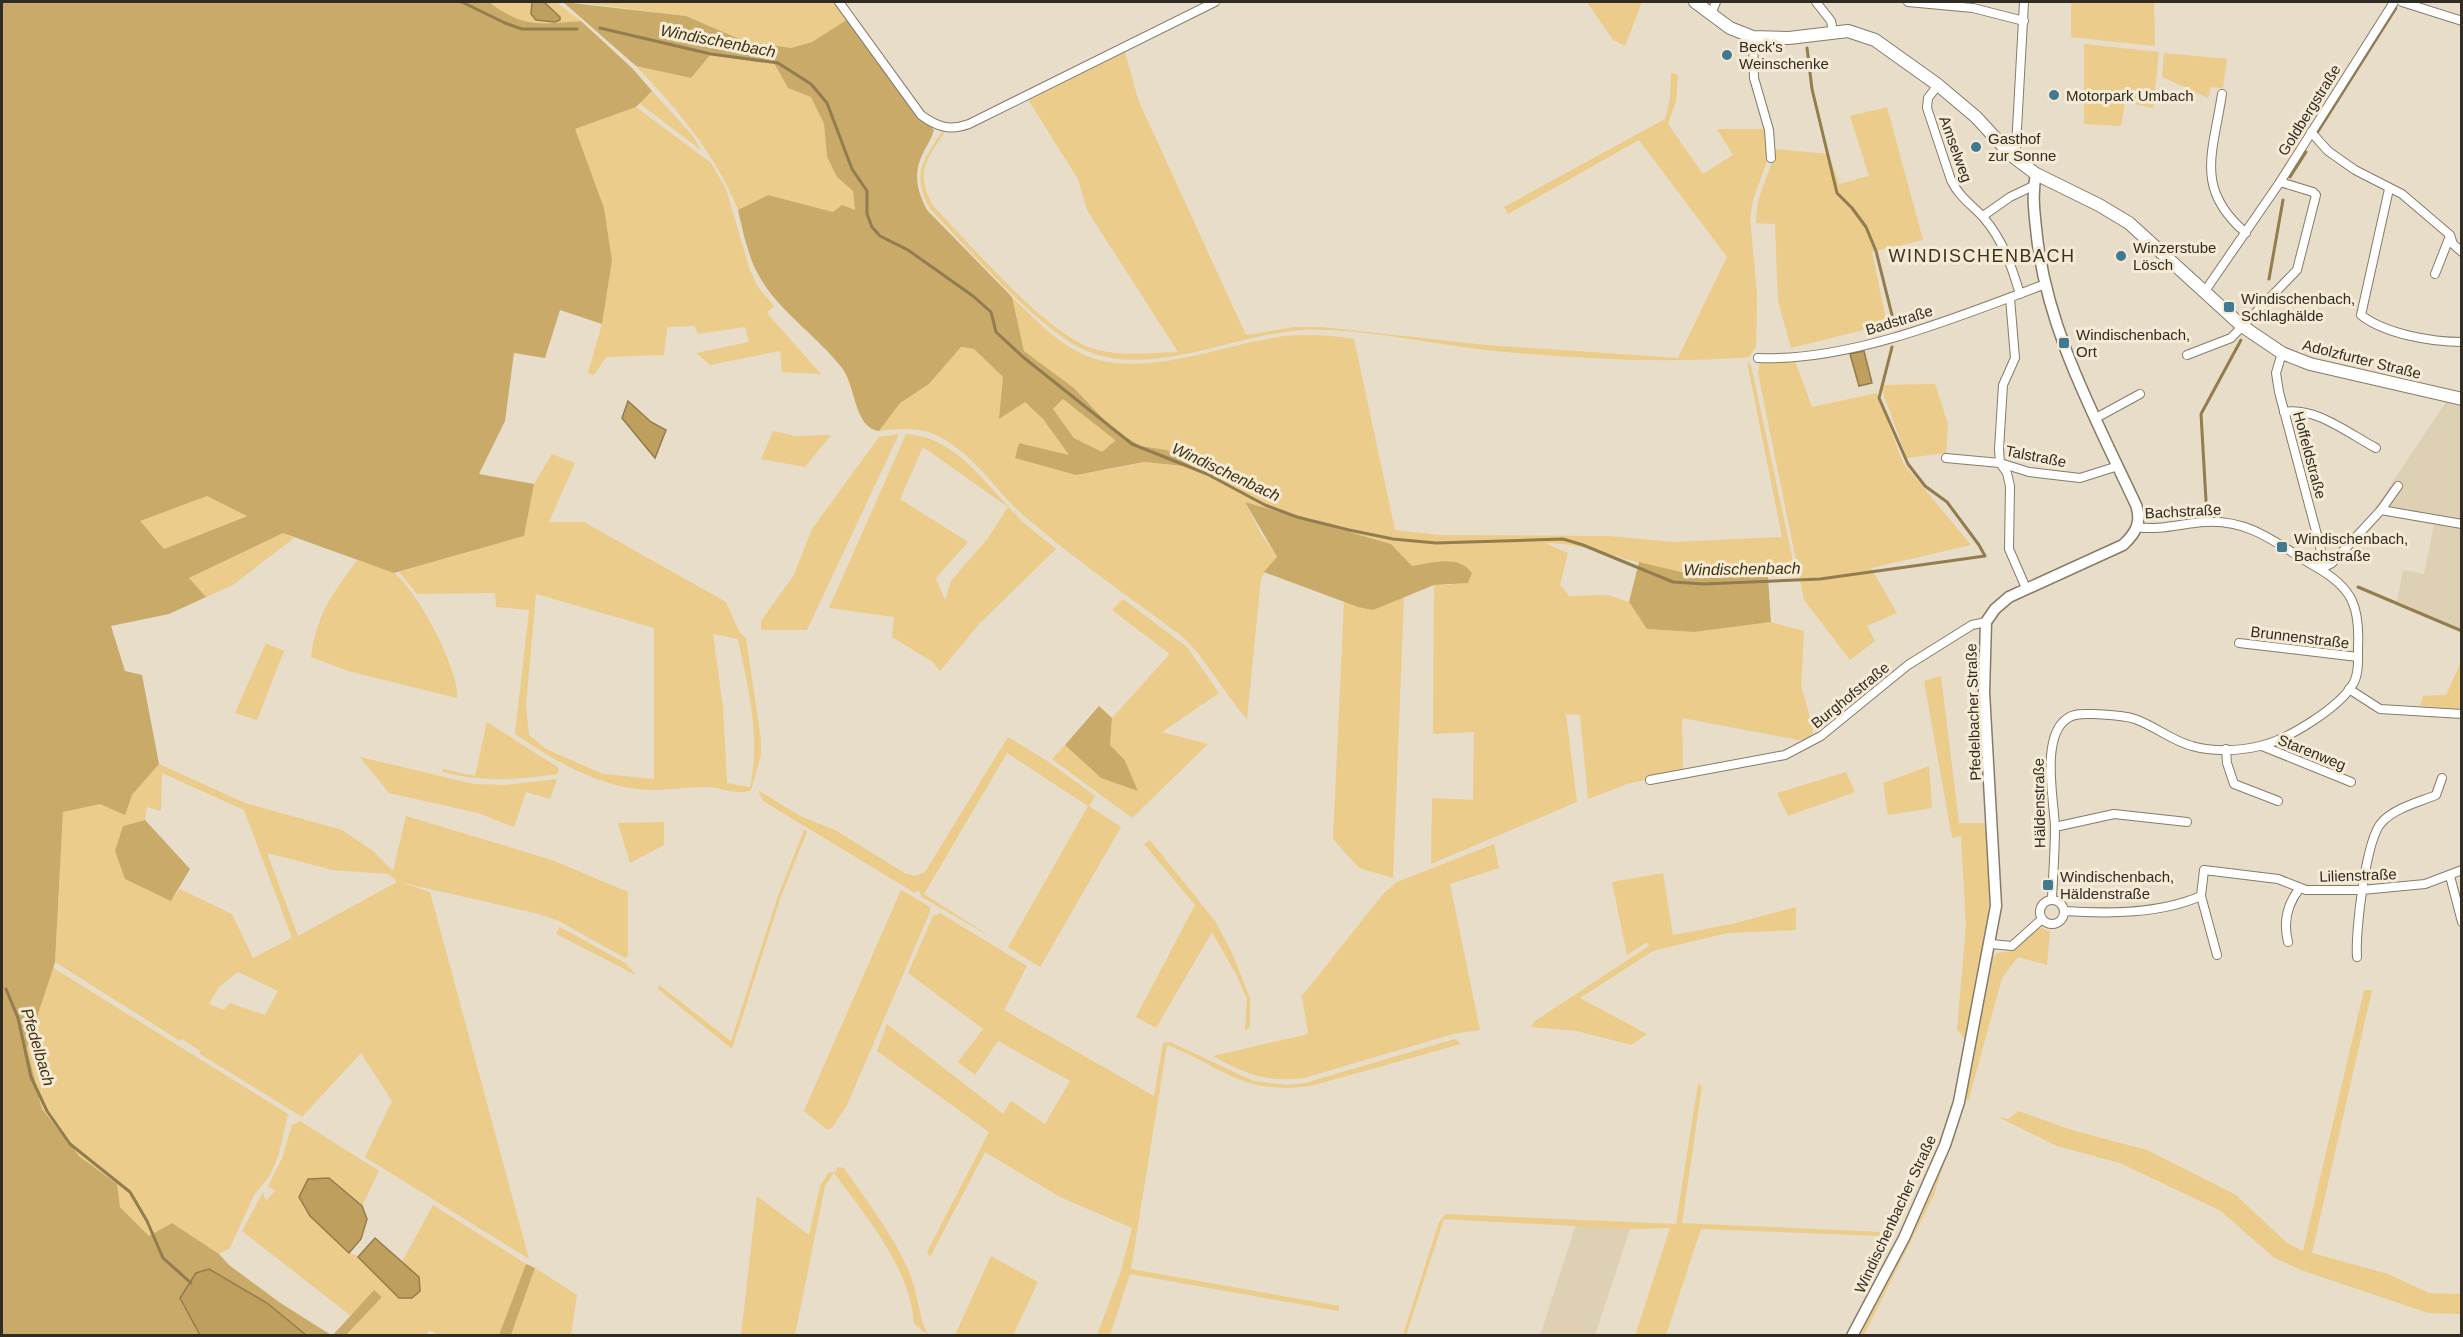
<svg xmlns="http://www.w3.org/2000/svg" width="2463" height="1337" viewBox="0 0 2463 1337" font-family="Arial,sans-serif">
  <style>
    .built { fill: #ddd0b3 }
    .green { fill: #ebcc8b; fill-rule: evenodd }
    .forest { fill: #c9aa69; fill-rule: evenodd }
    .water { fill: #be9f5e; stroke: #937c4d; stroke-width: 1.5 }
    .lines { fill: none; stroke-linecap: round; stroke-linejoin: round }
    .stream { stroke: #937c4d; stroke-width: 3 }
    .minor-casing { stroke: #857c68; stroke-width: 10 }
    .tertiary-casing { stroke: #857c68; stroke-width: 13 }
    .secondary-casing { stroke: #857c68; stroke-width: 14 }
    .minor { stroke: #fff; stroke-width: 8 }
    .tertiary { stroke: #fff; stroke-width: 10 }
    .secondary { stroke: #fff; stroke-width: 12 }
    .poi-dot { fill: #3f7992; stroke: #f5ead4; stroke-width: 2 }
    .labels { text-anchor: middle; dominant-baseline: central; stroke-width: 6; stroke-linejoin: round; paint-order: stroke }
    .poi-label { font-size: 15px; fill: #302c24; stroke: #f5ead4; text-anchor: start }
    .street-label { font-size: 15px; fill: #302c24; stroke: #f5ead4 }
    .water-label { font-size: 16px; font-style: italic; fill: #3f3214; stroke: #f5ead4 }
    .quarter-label { font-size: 18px; letter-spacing: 1.5px; fill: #3a3220; stroke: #f5ead4 }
  </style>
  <rect width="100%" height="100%" fill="#e7ddc8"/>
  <!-- built -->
  <g class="built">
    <path d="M2446 402 2461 406V629L2397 601 2403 570 2424 574 2434 525 2372 513Z"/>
    <path d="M1576 1224 1630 1229 1595 1335 1540 1336Z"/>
  </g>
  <!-- green -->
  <g class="green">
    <path d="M489 2H532L530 5 560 17 544 2H556L581 21C539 24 523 28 489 2Z"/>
    <path d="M575 2H835L848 19 812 42 791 48 744 41 686 16Z"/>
    <path d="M1587 2H1642L1625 46 1613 40Z"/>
    <path d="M2071 2H2154L2155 46 2071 37Z"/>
    <path d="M2084 44 2159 52 2153 108 2125 102 2121 126 2084 124Z"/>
    <path d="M1124 49 1139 102 1246 335 1294 327H1322L1486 345 1678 358 1727 257 1639 140 1508 214 1504 207 1665 119 1670 99 1671 73 1678 75 1676 101 1668 124 1703 174 1733 155 1717 129H1765L1769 156 1753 200 1750 218 1757 295 1756 347 1749 357C1662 364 1574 359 1486 350 1428 344 1349 325 1293 331 1230 337 1154 375 1092 353 1044 337 968 248 930 209 911 174 923 161 943 130H946C926 160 914 173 934 207 970 244 1046 333 1091 348 1118 357 1150 353 1178 352L1087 210 1078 179 1027 98Z"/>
    <path d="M2164 53 2227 59 2223 88 2211 87 2208 98 2162 77Z"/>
    <path d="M711 54 774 63 788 88 811 96 824 124 827 157 837 177 853 191 855 211 833 212 768 195 738 210C716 154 677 109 636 66L691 78Z"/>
    <path d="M652 91 693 136 701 150 639 103Z"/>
    <path d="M636 107 711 163 726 189 750 270 758 287 774 306 767 313 821 374 782 372 780 351 710 365 696 353 749 342 745 327 698 334 694 326 667 327 664 355 606 357 594 375 588 373 602 324 612 261 575 129Z"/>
    <path d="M1887 107 1923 240 1872 252 1887 324 1791 348 1778 301 1775 224 1756 223C1756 192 1770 177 1775 149L1829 154 1839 184 1869 176 1850 116Z"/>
    <path d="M1012 297C1035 319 1057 344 1087 356 1141 378 1219 347 1272 338 1300 333 1326 335 1354 339L1395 530 1440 535 1608 536 1674 542 1782 537 1747 362 1751 365 1796 575C1763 578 1727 579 1694 575 1644 570 1596 543 1545 543L1568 553 1560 585 1569 596 1608 595 1629 602 1647 629 1694 632 1771 622 1804 631 1801 686 1813 728 1812 735 1804 741 1682 718 1683 771 1627 784 1588 799 1580 715 1566 714 1577 802 1431 864 1432 798 1473 800 1474 732 1433 734 1434 585H1453L1433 562 1412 566 1391 544 1245 502 1261 534 1277 557 1261 578 1247 719C1224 693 1207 660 1183 637 1132 599 1078 562 1029 520 996 493 974 452 934 434 917 427 898 429 879 431L900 403 929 384 961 347 974 349 1003 377 1000 418 1025 401 1043 419 1070 456 1020 443 1106 470 1144 462 1191 467 1167 450 1140 446 1112 428 1074 388 1024 351Z"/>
    <path d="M1763 360 1795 361 1812 407 1877 393 1903 463 1971 545 1871 568 1897 613 1867 626 1875 641 1850 660 1804 600 1758 373 1759 364Z"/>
    <path d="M1935 384 1948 424 1946 453 1907 458 1880 385Z"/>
    <path d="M1063 399 1116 440 1102 453 1074 438 1053 409Z"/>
    <path d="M773 431 795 436 831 435 805 467 761 459Z"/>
    <path d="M899 434 807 630H761V621L794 575 812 529 879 437Z"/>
    <path d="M906 434C959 437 989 490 1024 523 1034 532 1046 540 1056 549L979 624 940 671 933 662 892 637 894 617 829 608ZM923 447 1008 507 988 538 951 581 945 600 936 578 968 542 900 499Z"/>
    <path d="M552 454 575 463 549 522H584L726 602 739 631 746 639 761 739V755L751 790C739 796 720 787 706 787 688 787 669 790 651 790 601 789 555 761 515 734L529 610 496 607 495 593 417 594 399 572 524 536 534 484ZM536 594 654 628V779L603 774 546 749 529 735 526 705ZM713 634 738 639C748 688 761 736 750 787L727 783 723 707Z"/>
    <path d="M207 495 248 515 164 549 139 521Z"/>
    <path d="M283 533 294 538 233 585 206 597 189 578Z"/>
    <path d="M357 560C368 564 381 567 392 572 415 585 461 673 457 698L348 671 311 657C317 612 332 596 357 560Z"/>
    <path d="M1404 595 1393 878 1359 868 1333 839 1344 602 1373 610Z"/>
    <path d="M1123 599 1187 647 1219 693 1162 732 1208 744 1132 818 1052 759 1065 745 1101 778 1124 759 1110 745 1112 718 1170 654 1112 610Z"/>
    <path d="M266 643 284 651 257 720 235 713Z"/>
    <path d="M2461 662V709L2420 706 2423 696 2446 695Z"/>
    <path d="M1941 676 1959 823H1986C1988 849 1991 875 1989 901 1987 948 1975 995 1967 1042L1957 1029 1966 926 1961 836 1952 838 1924 681Z"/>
    <path d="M487 722 559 768 558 774C515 780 485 782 442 772L443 769 475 776Z"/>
    <path d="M1008 737 1049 762 1095 796 1089 806 1121 827 1040 967 1008 947 1088 806 1007 753 924 894 996 940 922 897 918 890 915 893 763 801 758 790 800 816 835 830 906 874 915 876 925 872Z"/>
    <path d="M360 757 474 784 506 785 557 779 550 799 526 792 514 827 478 813 389 793Z"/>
    <path d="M159 764 245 803 342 830 373 851 393 871 406 816 552 860 628 892V956L625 958 559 921 539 914 399 882 430 892 529 1259 365 1157 392 1101 361 1053 302 1117 200 1054V1051L182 1039 180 1041 55 962 63 812 132 795ZM162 773 244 810 292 938 253 958 232 914 180 889 171 901 123 826 145 820 147 807 161 811ZM267 853 333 870 389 874 397 882 298 936ZM238 972 278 991 265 1015 230 1003 224 1010 209 1004 219 987Z"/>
    <path d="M1929 766 1932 808 1888 815 1883 783Z"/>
    <path d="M1846 772 1855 792 1788 816 1777 793Z"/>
    <path d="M664 822V845L630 863 618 823Z"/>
    <path d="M804 830 807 832 781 896 732 1049 658 989 659 985 731 1041 778 896Z"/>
    <path d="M1150 840 1215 921 1232 953 1250 998V1027L1245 1030 1247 999 1237 976 1212 932 1156 1028 1136 1017 1195 905 1144 844Z"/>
    <path d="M1494 844 1499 868 1450 884 1480 1030 1453 1034 1304 1078C1269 1083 1244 1074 1213 1056L1308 1034 1302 996 1384 893 1397 882Z"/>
    <path d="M1663 873 1673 935 1732 924 1796 907V930L1727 933 1653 951 1580 998 1647 1034 1631 1045 1577 1031 1531 1027 1535 1021 1649 946 1647 942 1627 955 1612 882Z"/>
    <path d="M901 890 930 907V912L847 1105 831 1129H826L804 1111Z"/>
    <path d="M940 913 1027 966 1004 1010 1154 1096 1163 1043 1170 1042 1253 1081 1288 1085 1305 1083 1455 1039 1461 1044 1311 1086C1240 1095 1226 1068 1167 1045L1131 1269 1339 1306V1311L1130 1274 1110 1335H1097L1120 1274 1132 1228 1060 1197 985 1152 930 1257 927 1252 989 1132 877 1051 887 1024 1003 1114 1011 1101 1045 1124 1070 1081 998 1041 975 1075 958 1062 983 1029 908 973 933 916Z"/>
    <path d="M560 927 625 963 636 975 556 934Z"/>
    <path d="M2040 927 2050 932 2047 965 2018 957 2002 978 1968 1102 1965 1095 1992 958 1997 953 2013 951Z"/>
    <path d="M52 967 288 1114 278 1157 270 1175 254 1195 230 1248 219 1254 172 1223 149 1236 120 1207 116 1184 79 1156 42 1109 27 1048Z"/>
    <path d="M2364 990H2372L2312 1253 2388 1274 2429 1293 2461 1294V1314L2428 1313 2301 1270 2273 1257 2221 1211 2120 1163 2057 1146 1998 1117 2009 1119 2018 1111 2075 1131 2147 1150 2236 1195 2287 1243 2303 1251Z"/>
    <path d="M1698 1084 1702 1086 1682 1223 1880 1232 1879 1236 1701 1229 1666 1335 1635 1336 1670 1228 1630 1229 1444 1219 1406 1335H1403L1439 1222 1446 1214 1676 1224Z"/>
    <path d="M300 1121 379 1171 362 1206 329 1178 299 1197 310 1216 349 1253 419 1277 402 1262 433 1205 526 1264 499 1335H438L429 1330 426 1335H346L382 1297 374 1291 351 1316 242 1231 263 1192 266 1201 275 1191 268 1186 282 1158 292 1125Z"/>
    <path d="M1949 1147 1934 1195 1864 1335 1859 1336 1932 1190Z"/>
    <path d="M838 1167 844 1168C866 1200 891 1232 907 1267 917 1288 918 1313 927 1334L914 1324C911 1269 866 1216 834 1173L825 1186 795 1335H741L757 1196 809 1235 820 1186 829 1172 834 1173Z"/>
    <path d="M991 1256 1038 1282 1013 1335H955Z"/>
    <path d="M535 1268 577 1295 571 1335 511 1336Z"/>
  </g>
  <!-- forest -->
  <g class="forest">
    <path d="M2 2H489C523 28 539 24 581 21L632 68 652 91 636 107 575 129 604 208 612 261 602 324 560 310 545 358 514 353 505 421 479 474 534 484 524 536 394 573 283 533 189 578 206 597 169 614 111 626 125 671 142 675 159 764 132 795 125 815 100 804 63 812 55 962 27 1048 42 1109 79 1156 117 1184 120 1207 149 1236 172 1223 219 1254 229 1265 279 1302 331 1335H306L267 1303 180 1298 200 1335 2 1336ZM207 496 247 516 164 549 140 521Z"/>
    <path d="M563 2 686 16 744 41 791 48 812 42 848 19 934 130C932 137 928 144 924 151 913 173 916 189 927 210L1012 297 1024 351 1074 388 1112 428 1140 446 1167 450 1193 467 1144 462 1076 475 1015 458 1019 443 1069 455 1043 419 1025 402 999 419 1003 377 974 349 961 347 929 384 900 403 879 431C854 428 856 386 842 368 816 334 776 310 757 272 747 253 743 231 738 210L768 195 833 212 842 205 855 210 853 191 837 177 827 157 824 124 811 97 788 88 774 63 711 54 691 78 636 66ZM1063 399 1115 440V441L1102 452 1074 438 1053 409Z"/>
    <path d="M1245 502 1391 544 1412 566C1432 563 1458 554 1472 573L1468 583 1434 585 1373 610 1358 607 1264 572 1277 557Z"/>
    <path d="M1639 562 1693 575 1768 577 1771 622 1694 632 1647 629 1629 602Z"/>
    <path d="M1099 706 1112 718 1110 745 1124 759 1138 791 1101 778 1065 745Z"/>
    <path d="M145 820 190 869 171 901 125 879 115 851 123 826Z"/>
    <path d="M526 1264 535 1268 511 1335H499Z"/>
    <path d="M374 1290 382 1297 346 1335H333Z"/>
  </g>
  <!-- water -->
  <g class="water">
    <path d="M532 2H544L560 17V20L555 22 536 20 531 14Z"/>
    <path d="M1864 351 1872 383 1859 386 1850 354Z"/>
    <path d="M628 401 651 422 666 430 655 458 622 418Z"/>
    <path d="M329 1178 362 1206 367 1219 361 1239 349 1253 310 1216 299 1197 308 1179Z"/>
    <path d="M375 1238 419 1277 420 1291 412 1298H399L358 1257Z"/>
    <path d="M209 1269 267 1303 306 1335H200L180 1298 196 1273Z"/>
  </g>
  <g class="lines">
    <!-- stream -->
    <g class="stream">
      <path d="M462 2 505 23 522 29H577"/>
      <path d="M600 28 711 54 778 63 811 84 827 103 852 169 867 191V214L872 227 880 236 908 250 973 296 991 312 996 332 1023 357 1132 444 1207 474 1265 505 1297 517 1349 530 1393 539 1436 543 1563 539 1583 545 1673 582 1704 584 1820 579 1985 556 1979 545 1947 502 1925 486 1908 464 1879 398 1892 347"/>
      <path d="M1807 48 1812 89 1837 193 1852 208 1866 227 1876 251 1893 319"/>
      <path d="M2317 133 2396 8"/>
      <path d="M2290 177 2306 152"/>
      <path d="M2269 279 2283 200"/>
      <path d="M2206 501 2201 414 2241 340"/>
      <path d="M2358 587 2462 631"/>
      <path d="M6 989 18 1018 31 1077 47 1111 70 1144 130 1192 147 1221 163 1258 191 1283"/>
    </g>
    <defs>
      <g id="minor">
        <path d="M839 2 921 115C937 127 950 131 969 124L1215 2"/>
        <path d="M1816 2 1831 21 1833 31"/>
        <path d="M1908 2 1973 8 2024 21"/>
        <path d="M2402 2 2462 21"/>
        <path d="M1711 14 1716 2"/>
        <path d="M1753 37 1754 78 1769 130 1771 158"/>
        <path d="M1938 85 1928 98 1927 108 1951 180C1959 197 1972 205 1984 218 2004 242 2011 265 2020 294"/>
        <path d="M2222 94C2213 153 2194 189 2246 233"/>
        <path d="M2311 132 2328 151 2355 170 2402 194 2450 235 2453 244 2462 252"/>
        <path d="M2011 155 2016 147 2024 2"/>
        <path d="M2389 189 2361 315C2385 334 2432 342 2462 342"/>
        <path d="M1983 216 2010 197 2033 186"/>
        <path d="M2435 274 2450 236"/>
        <path d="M2205 291 2280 182 2394 2"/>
        <path d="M2010 298 2015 358 2003 385 1999 449 2000 463 2007 473 2010 486 2009 549 2026 588"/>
        <path d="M2282 353 2276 373 2279 392 2320 546 2323 566"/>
        <path d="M2187 355 2231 338 2297 270 2316 195 2313 192 2280 182"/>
        <path d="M1758 358C1850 362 1957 317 2043 285"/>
        <path d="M2284 412C2315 406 2349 434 2376 448"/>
        <path d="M2096 418 2140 394"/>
        <path d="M1946 458 2000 463 2029 472 2080 478 2118 466"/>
        <path d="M2381 510 2398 486"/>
        <path d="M2321 569 2332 563 2381 510 2462 524"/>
        <path d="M2239 643 2358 657"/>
        <path d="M2349 689 2380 709 2462 714"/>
        <path d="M2262 746 2351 782"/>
        <path d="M2226 749 2227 763 2234 784 2278 801"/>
        <path d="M1650 780 1785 755 1821 736 1908 665 1972 625 1986 622"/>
        <path d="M2055 827 2114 814 2187 822"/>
        <path d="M2450 876 2462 922"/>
        <path d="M2201 896 2217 955"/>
        <path d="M2052 899C2053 875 2055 851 2055 827 2054 800 2040 735 2068 718 2075 713 2086 714 2094 714 2107 715 2122 715 2135 719 2155 726 2172 741 2192 746 2213 752 2239 751 2260 746 2287 740 2339 708 2353 684 2359 674 2358 660 2358 648 2360 607 2353 588 2316 567 2278 545 2251 519 2205 522 2183 523 2159 531 2137 527"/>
        <circle cx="2052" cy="912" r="12"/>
        <path d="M2064 911C2108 914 2160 914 2201 896L2204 870 2278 879 2306 890H2362L2425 884 2462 870"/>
        <path d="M2288 942C2283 922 2287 904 2300 888"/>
        <path d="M1991 944 2012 946 2042 919"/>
        <path d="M2357 957C2355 932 2366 838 2382 822 2395 808 2419 802 2436 795L2442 778"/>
      </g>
      <path id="tertiary" d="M1852 1336 1904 1238 1945 1145 1959 1102 1996 906 1984 692 1986 622 1995 609 2009 597 2123 545C2136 533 2142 522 2136 505 2095 417 2045 327 2036 228 2034 210 2032 192 2036 174"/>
      <path id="secondary" d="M1695 2 1730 28 1753 37 1789 38 1848 31 1875 40 1938 85 1976 117 2011 155 2036 174 2099 205 2129 223 2242 326 2282 353 2310 364 2462 399"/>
    </defs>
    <!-- minor casing -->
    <use href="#minor" class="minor-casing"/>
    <!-- tertiary casing -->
    <use href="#tertiary" class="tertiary-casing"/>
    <!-- secondary casing -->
    <use href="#secondary" class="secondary-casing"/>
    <!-- minor -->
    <use href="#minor" class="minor"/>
    <!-- tertiary -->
    <use href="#tertiary" class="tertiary"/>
    <!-- secondary -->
    <use href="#secondary" class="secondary"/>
  </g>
  <!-- markers -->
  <g class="poi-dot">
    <circle cx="1727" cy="55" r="6"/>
    <circle cx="2054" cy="95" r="6"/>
    <circle cx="1976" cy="147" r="6"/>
    <circle cx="2121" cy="256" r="6"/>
    <rect x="2223" y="301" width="12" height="12" rx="3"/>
    <rect x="2058" y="337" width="12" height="12" rx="3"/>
    <rect x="2276" y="541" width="12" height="12" rx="3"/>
    <rect x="2042" y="879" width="12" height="12" rx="3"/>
  </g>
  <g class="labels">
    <!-- poi labels -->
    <g class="poi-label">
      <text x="1739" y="46">Beck's<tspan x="1739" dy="17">Weinschenke</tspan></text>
      <text x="2066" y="95">Motorpark Umbach</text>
      <text x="1988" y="138">Gasthof<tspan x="1988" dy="17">zur Sonne</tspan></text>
      <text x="2133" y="247">Winzerstube<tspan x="2133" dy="17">Lösch</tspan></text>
      <text x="2241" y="298">Windischenbach,<tspan x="2241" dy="17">Schlaghälde</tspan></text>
      <text x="2076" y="334">Windischenbach,<tspan x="2076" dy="17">Ort</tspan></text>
      <text x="2294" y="538">Windischenbach,<tspan x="2294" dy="17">Bachstraße</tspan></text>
      <text x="2060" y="876">Windischenbach,<tspan x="2060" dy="17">Häldenstraße</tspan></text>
    </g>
    <!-- street labels -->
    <g class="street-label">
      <text transform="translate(2309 110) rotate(-58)">Goldbergstraße</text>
      <text transform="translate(1956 149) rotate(70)">Amselweg</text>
      <text transform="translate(1899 320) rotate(-17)">Badstraße</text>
      <text transform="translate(2362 359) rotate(14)">Adolzfurter Straße</text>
      <text transform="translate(2310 455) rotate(75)">Hoffeldstraße</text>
      <text transform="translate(2036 456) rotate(11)">Talstraße</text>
      <text transform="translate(2183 511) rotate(-3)">Bachstraße</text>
      <text transform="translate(2300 637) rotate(7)">Brunnenstraße</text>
      <text transform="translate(1850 695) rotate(-39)">Burghofstraße</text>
      <text transform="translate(1973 712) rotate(-92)">Pfedelbacher Straße</text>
      <text transform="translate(2312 752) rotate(22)">Starenweg</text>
      <text transform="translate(2039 803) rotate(-91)">Häldenstraße</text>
      <text transform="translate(2358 875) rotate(-2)">Lilienstraße</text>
      <text transform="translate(1895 1214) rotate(-65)">Windischenbacher Straße</text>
    </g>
    <!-- water labels -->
    <g class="water-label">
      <text transform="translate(718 41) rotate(11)">Windischenbach</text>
      <text transform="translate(1226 472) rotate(25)">Windischenbach</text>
      <text transform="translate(1742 569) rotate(-1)">Windischenbach</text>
      <text transform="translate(38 1047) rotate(73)">Pfedelbach</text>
    </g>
    <!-- quarter labels -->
    <g class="quarter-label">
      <text x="1982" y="256">WINDISCHENBACH</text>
    </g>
  </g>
  <!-- border -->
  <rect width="2463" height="1337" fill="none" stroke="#302c24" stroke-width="6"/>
</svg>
